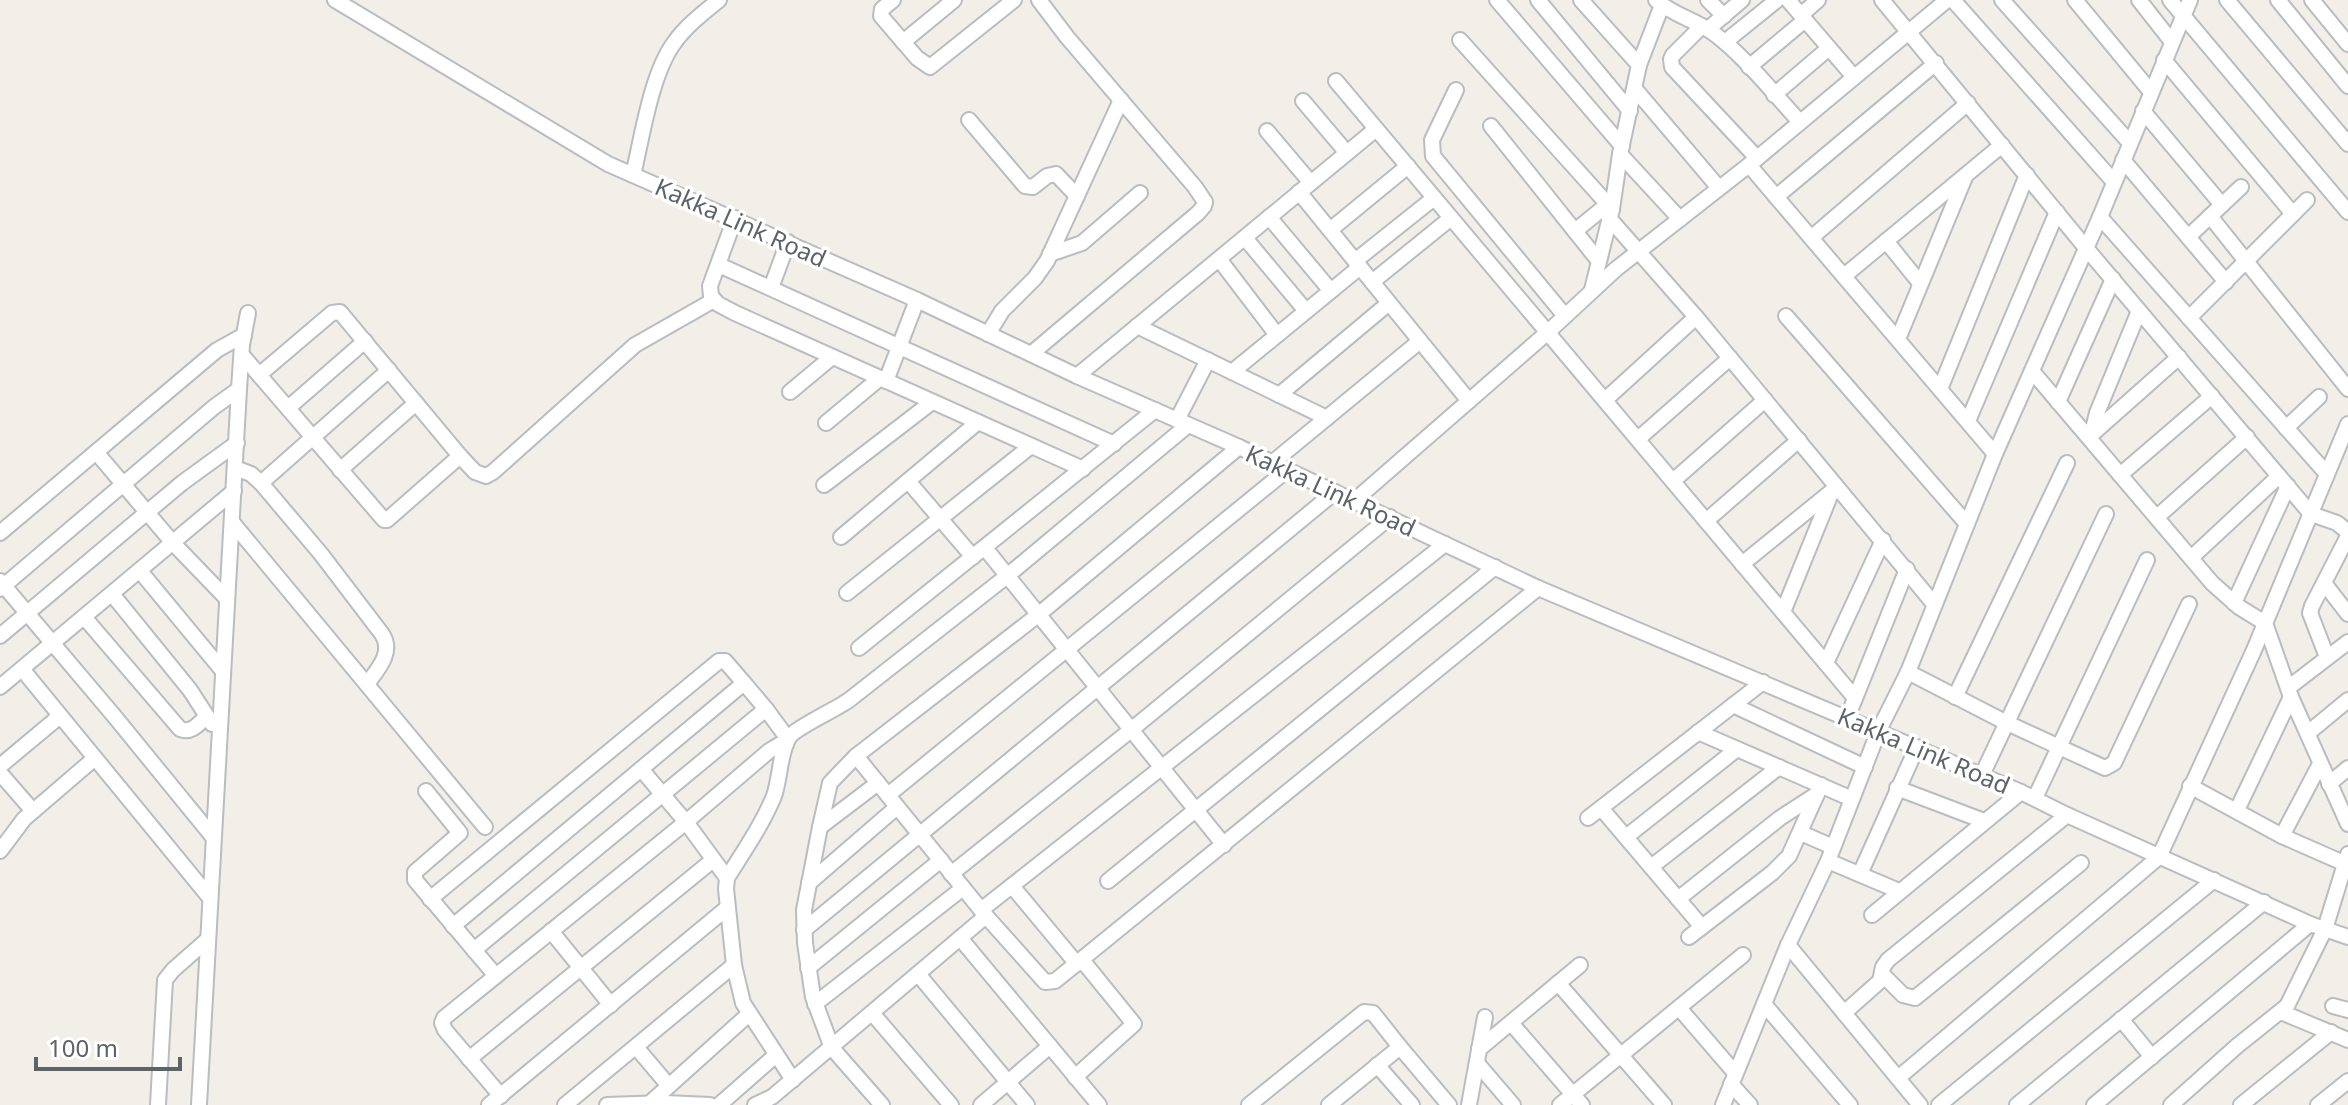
<svg xmlns="http://www.w3.org/2000/svg" width="2348" height="1105" viewBox="0 0 2348 1105" font-family="'Noto Sans',sans-serif">
  <style>
    .lines { fill: none; stroke-linecap: round; stroke-linejoin: round }
    .minor-casing { stroke: #b9bdc1; stroke-width: 18 }
    .minor { stroke: #fff; stroke-width: 14 }
    .labels { text-anchor: middle; dominant-baseline: central; stroke-width: 7; stroke-linejoin: round; paint-order: stroke }
    .street-label { font-size: 24px; fill: #5e6368; stroke: #fff }
  </style>
  <rect width="100%" height="100%" fill="#f1efe7"/>
  <g class="lines">
    <defs>
      <g id="minor">
        <path d="M335 0 608 164 917 300 1077 376 1239 447 1538 588 2021 792 2067 815 2310 924 2348 937"/>
        <path d="M893 0 882 9 881 16 917 58 930 67 1014 0"/>
        <path d="M1497 0 1622 146"/>
        <path d="M1538 0 1630 111"/>
        <path d="M1581 0 1639 65"/>
        <path d="M1656 0C1674 16 1697 20 1716 35 1745 57 1775 95 1800 122"/>
        <path d="M1708 0 1724 16"/>
        <path d="M1788 0 1854 77"/>
        <path d="M1882 0 2086 248 2311 514 2337 523 2348 532"/>
        <path d="M1953 0 2114 182"/>
        <path d="M2002 0 2130 143"/>
        <path d="M2075 0 2151 92"/>
        <path d="M2139 0 2172 42"/>
        <path d="M2170 0 2348 212"/>
        <path d="M2227 0 2348 144"/>
        <path d="M2278 0 2348 86"/>
        <path d="M2312 0 2348 44"/>
        <path d="M1801 15 1818 0"/>
        <path d="M1702 26 1673 55 1671 59 1672 67 1757 158"/>
        <path d="M1708 29 1742 0"/>
        <path d="M1460 40 1612 209"/>
        <path d="M903 42 954 0"/>
        <path d="M1725 42 1777 0"/>
        <path d="M2164 60 2293 214"/>
        <path d="M1749 67 1805 20"/>
        <path d="M1336 81 1855 698"/>
        <path d="M1635 89 1719 188"/>
        <path d="M1456 90 1432 140 1433 156 1565 316"/>
        <path d="M1774 95 1829 48"/>
        <path d="M1303 101 1347 153"/>
        <path d="M2143 111 2222 205"/>
        <path d="M969 120 1025 186 1033 187 1047 176 1056 174 1077 196"/>
        <path d="M1491 126 1598 260"/>
        <path d="M1267 131 1311 183"/>
        <path d="M1620 154 1680 219"/>
        <path d="M2123 160 2226 282"/>
        <path d="M1749 165 1995 454"/>
        <path d="M633 175C642 138 651 74 674 43 686 26 703 13 719 0"/>
        <path d="M1299 192 1469 401"/>
        <path d="M1776 197 1936 63"/>
        <path d="M2210 216 2348 389"/>
        <path d="M1269 217 1331 291"/>
        <path d="M2100 217 2327 474"/>
        <path d="M735 218 710 286 711 296 718 304 735 313 1083 469"/>
        <path d="M1609 218 1696 317 1934 604"/>
        <path d="M1330 230 1408 166"/>
        <path d="M1575 231 1608 204"/>
        <path d="M2188 237 2241 187"/>
        <path d="M1245 238 1306 311"/>
        <path d="M1811 238 1968 103"/>
        <path d="M1886 241 1920 283"/>
        <path d="M1050 254 1082 243 1140 193"/>
        <path d="M1219 259 1277 335"/>
        <path d="M1355 261 1434 198"/>
        <path d="M719 265 1114 444"/>
        <path d="M1844 276 2002 145"/>
        <path d="M1372 282 1451 218"/>
        <path d="M771 288 788 242"/>
        <path d="M1592 290 1612 209 1620 154 1639 65 1662 5"/>
        <path d="M1786 316 1967 524"/>
        <path d="M2189 318 2307 200"/>
        <path d="M1137 326 1327 418"/>
        <path d="M988 334 1002 311 1035 278 1047 261 1121 100"/>
        <path d="M1898 339 1965 177"/>
        <path d="M1031 354 1198 213 1204 206 1205 202 1195 187 1067 37 1039 0"/>
        <path d="M242 355 384 520H387L460 456"/>
        <path d="M2032 371 2212 583 2239 607 2265 623 2291 697 2348 824"/>
        <path d="M1232 372 1360 267"/>
        <path d="M259 375 332 313 340 312 460 456 475 472 486 476 493 472 635 345 714 300"/>
        <path d="M1077 376 1376 129"/>
        <path d="M886 381 917 300"/>
        <path d="M1940 389 2027 175"/>
        <path d="M790 392 832 357"/>
        <path d="M1279 395 1389 303"/>
        <path d="M1605 400 1696 317"/>
        <path d="M2058 402 2113 279"/>
        <path d="M288 408 365 341"/>
        <path d="M1177 420 1208 360"/>
        <path d="M1968 421 2057 212"/>
        <path d="M826 423 880 378"/>
        <path d="M2286 428 2319 397"/>
        <path d="M2092 433 2097 413 2139 311"/>
        <path d="M2091 435 2179 357"/>
        <path d="M1638 439 1730 358"/>
        <path d="M1239 447 1038 615 856 756 986 916 1045 982 1055 981 1538 588"/>
        <path d="M96 452 173 543 227 599"/>
        <path d="M1272 463 1420 341"/>
        <path d="M235 468 251 474 261 483 321 554 382 634C394 652 378 669 367 684"/>
        <path d="M340 470 416 403"/>
        <path d="M2120 475 2212 396"/>
        <path d="M908 481 973 557"/>
        <path d="M1673 481 1765 400"/>
        <path d="M261 483 389 370"/>
        <path d="M824 485 932 402"/>
        <path d="M1354 501 1548 332 1616 269 1749 165 1947 0"/>
        <path d="M2157 517 2247 437"/>
        <path d="M1706 521 1799 440"/>
        <path d="M232 522 485 827"/>
        <path d="M0 533 217 350 244 335"/>
        <path d="M841 537 978 422"/>
        <path d="M985 548 1224 845"/>
        <path d="M2191 558 2279 476"/>
        <path d="M1742 564 1832 491"/>
        <path d="M140 571 222 670"/>
        <path d="M0 581 115 717 213 837"/>
        <path d="M2324 583 2348 614"/>
        <path d="M0 589 214 407 239 389"/>
        <path d="M847 593 1031 446"/>
        <path d="M112 594 190 690 212 724"/>
        <path d="M2234 603 2288 486"/>
        <path d="M1783 612 1832 491"/>
        <path d="M84 617 180 729C192 734 199 723 207 716"/>
        <path d="M0 636 182 483 237 443"/>
        <path d="M859 648 1155 410"/>
        <path d="M2327 657 2310 613 2312 606 2348 536"/>
        <path d="M1826 663 1883 540"/>
        <path d="M22 669 210 898"/>
        <path d="M1908 672 2005 722 2105 768 2114 763 2189 604"/>
        <path d="M0 687 234 491"/>
        <path d="M2288 688 2348 642"/>
        <path d="M1955 697 2067 463"/>
        <path d="M1733 705 1865 767"/>
        <path d="M1852 706 1907 569"/>
        <path d="M1698 732 1852 799"/>
        <path d="M2308 733 2348 700"/>
        <path d="M856 756 830 783 820 827 878 783"/>
        <path d="M0 766 60 716"/>
        <path d="M641 769 686 822 727 878"/>
        <path d="M0 773 33 811"/>
        <path d="M1982 775 2106 514"/>
        <path d="M2329 784 2348 768"/>
        <path d="M2190 786 2282 836 2348 865"/>
        <path d="M1897 788 1984 821"/>
        <path d="M426 791 460 833 415 872V880L496 976"/>
        <path d="M888 795 1287 470"/>
        <path d="M2035 798 2147 560"/>
        <path d="M1601 808 1702 927"/>
        <path d="M2237 810 2291 697"/>
        <path d="M1588 818 1763 682"/>
        <path d="M820 827 804 910 805 943 813 997 832 1048 882 1105"/>
        <path d="M1801 833 1833 847"/>
        <path d="M2282 836 2320 764"/>
        <path d="M1626 837 1737 749"/>
        <path d="M0 851 24 819 95 758"/>
        <path d="M1828 861 1899 891"/>
        <path d="M1651 867 1779 767"/>
        <path d="M951 874 1131 730 1390 517"/>
        <path d="M1860 874 1917 747"/>
        <path d="M1108 881 1495 567"/>
        <path d="M809 883 897 807"/>
        <path d="M1012 886 1077 964"/>
        <path d="M430 899 719 661H725L744 683"/>
        <path d="M1678 899 1780 818 1817 794"/>
        <path d="M981 910 1445 544"/>
        <path d="M1872 915 2021 792"/>
        <path d="M453 926 744 683 766 709"/>
        <path d="M804 930 1335 492"/>
        <path d="M551 931 611 1005"/>
        <path d="M1689 937 1772 873 1789 856 1821 785"/>
        <path d="M960 938 1099 1105"/>
        <path d="M1788 945 1920 1105"/>
        <path d="M474 950 766 709 788 739"/>
        <path d="M808 968 941 860"/>
        <path d="M918 974 1027 1105"/>
        <path d="M1882 974 1903 995 1915 998 2081 863"/>
        <path d="M1558 983 1664 1105"/>
        <path d="M815 1004 963 888"/>
        <path d="M1764 1004 1850 1105"/>
        <path d="M2333 1006 2348 1010"/>
        <path d="M1680 1009 1735 1073"/>
        <path d="M2281 1012 2348 1040"/>
        <path d="M872 1013 951 1105"/>
        <path d="M1844 1013 1880 981 1883 967 1888 960 2067 815"/>
        <path d="M2121 1019 2152 1057"/>
        <path d="M1511 1023 1582 1105"/>
        <path d="M636 1047 669 1086"/>
        <path d="M1479 1049 1580 965"/>
        <path d="M469 1059 713 860"/>
        <path d="M1477 1063 1513 1105"/>
        <path d="M1377 1065 1412 1105"/>
        <path d="M1075 1077 1134 1024 1082 960"/>
        <path d="M1898 1078 2159 857 2254 650 2348 424"/>
        <path d="M793 1080 743 1003 734 965 726 889 727 878C744 851 762 825 774 796 780 780 780 749 790 736 799 726 835 710 849 700L1007 576 1188 425"/>
        <path d="M1731 1084 1750 1105"/>
        <path d="M501 1096 445 1030 442 1023 444 1018 686 822 769 751 779 745 786 744"/>
        <path d="M650 1103 749 1014"/>
        <path d="M158 1105 165 980 173 970 207 940"/>
        <path d="M199 1105 239 389 242 345 248 313"/>
        <path d="M489 1105 727 908"/>
        <path d="M565 1105 734 965"/>
        <path d="M607 1105 665 1103 710 1105"/>
        <path d="M719 1105 776 1055"/>
        <path d="M755 1105 772 1097 986 916"/>
        <path d="M981 1105 1050 1046"/>
        <path d="M1249 1105 1364 1012 1373 1013 1400 1047"/>
        <path d="M1329 1105 1400 1047 1449 1105"/>
        <path d="M1469 1105 1485 1017"/>
        <path d="M1560 1105 1743 955"/>
        <path d="M1723 1105 1788 945 1828 861 1879 730 1908 672 1995 454 2100 217 2190 0"/>
        <path d="M1939 1105 2214 880"/>
        <path d="M2017 1105 2264 902"/>
        <path d="M2094 1105 2310 924"/>
        <path d="M2171 1105 2237 1046 2287 1006 2325 929 2348 854"/>
        <path d="M2241 1105 2331 1032"/>
        <path d="M2318 1105 2348 1081"/>
      </g>
    </defs>
    <!-- minor casing -->
    <use href="#minor" class="minor-casing"/>
    <!-- minor -->
    <use href="#minor" class="minor"/>
  </g>
  <g class="labels">
    <!-- street labels -->
    <g class="street-label">
      <text transform="translate(741 222) rotate(24)">Kakka Link Road</text>
      <text transform="translate(1331 490) rotate(25)">Kakka Link Road</text>
      <text transform="translate(1924 750) rotate(23)">Kakka Link Road</text>
    </g>
  </g>
  <!-- scale -->
  <path d="M36 1057v12h144v-12" fill="none" stroke="#5e6368" stroke-width="4"/>
  <text x="48" y="1057" font-size="24" fill="#5e6368" stroke="#ffffff" stroke-width="6" paint-order="stroke">100 m</text>
</svg>
